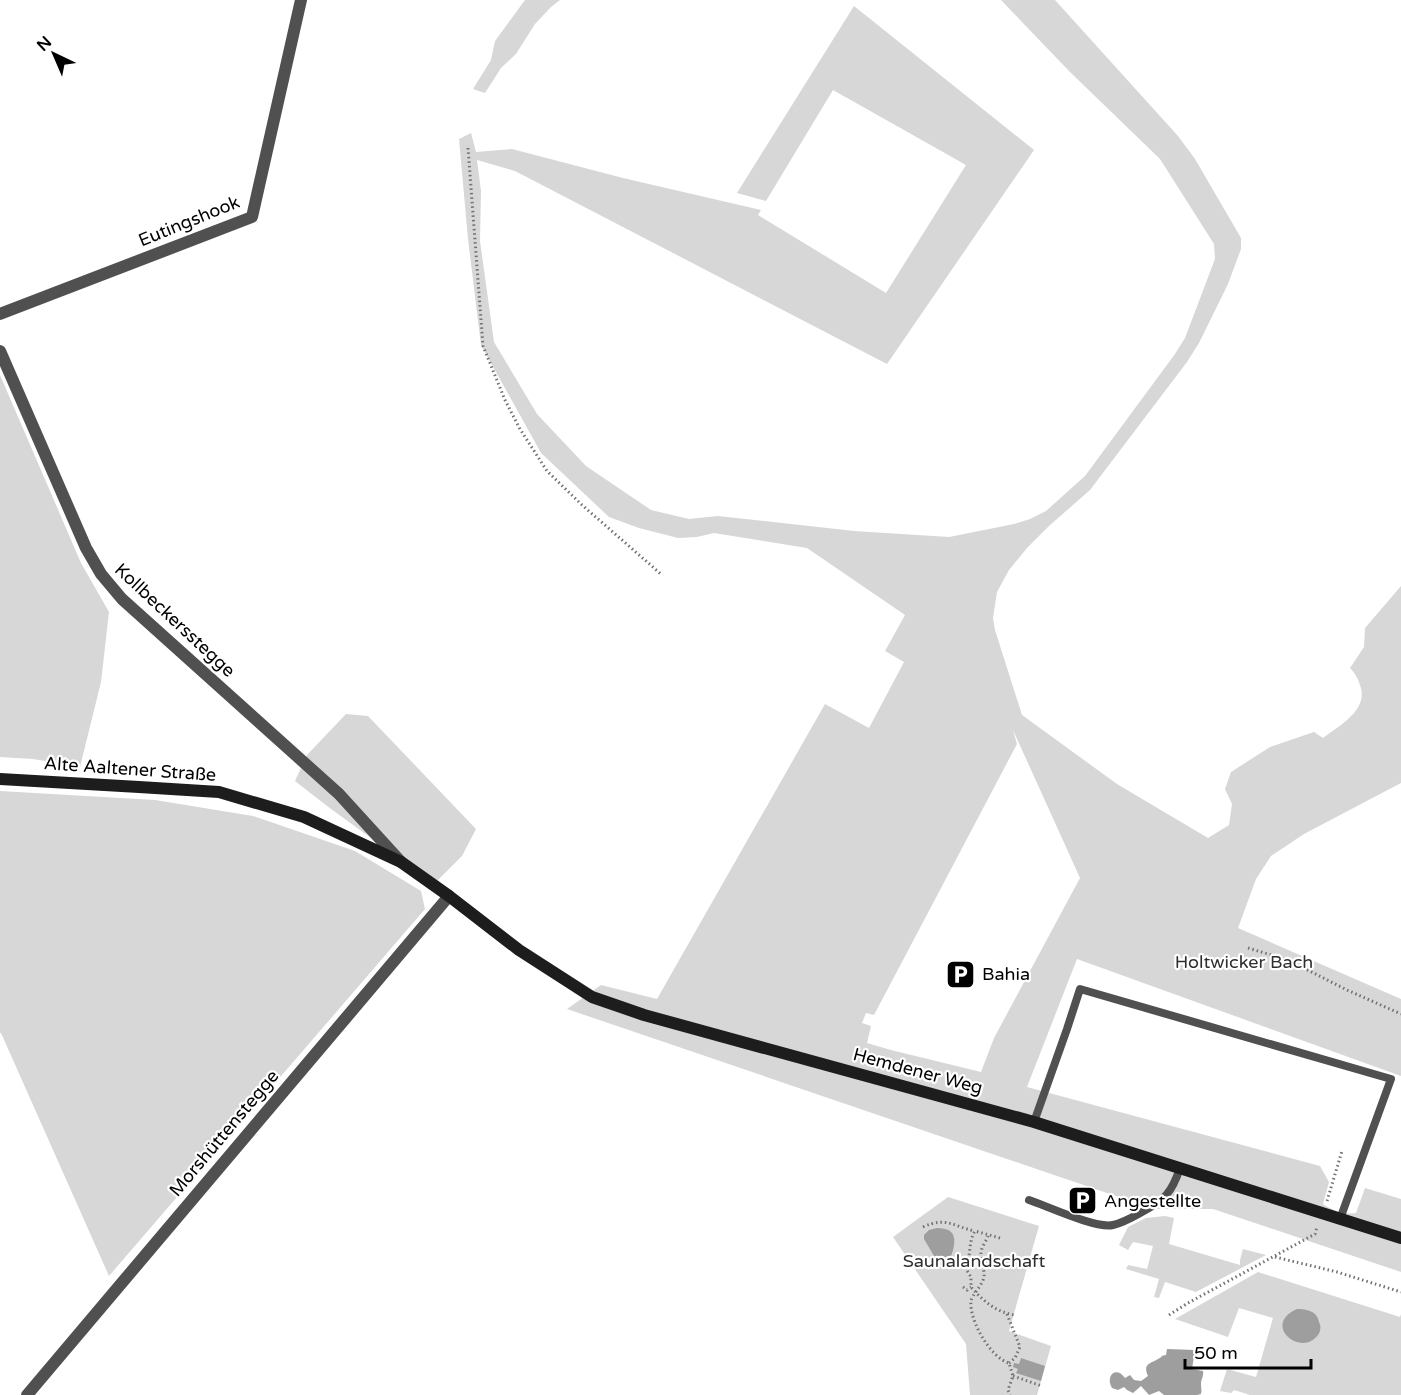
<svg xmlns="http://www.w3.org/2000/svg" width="1401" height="1395" viewBox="0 0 1401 1395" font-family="'Varela Round',sans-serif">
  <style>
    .green { fill: #d7d7d7; fill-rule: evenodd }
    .water { fill: #9e9e9e }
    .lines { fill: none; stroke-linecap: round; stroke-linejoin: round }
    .path { stroke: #727272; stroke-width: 3; stroke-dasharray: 1.5 3; stroke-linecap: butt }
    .lane { stroke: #505050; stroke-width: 8 }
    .street { stroke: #505050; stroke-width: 12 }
    .secondary { stroke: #1d1d1d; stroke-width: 12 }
    .labels { text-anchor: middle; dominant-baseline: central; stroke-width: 4.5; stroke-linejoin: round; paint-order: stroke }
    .street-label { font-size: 18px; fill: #000; stroke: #fff }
    .park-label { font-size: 18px; fill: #2e2e2e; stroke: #fff }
    .poi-label { font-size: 18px; fill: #000; stroke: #fff; text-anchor: start }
  </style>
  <rect width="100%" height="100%" fill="#fff"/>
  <!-- green -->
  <g class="green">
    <path d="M525 0H560L551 7 535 24 516 54 501 68 485 93 473 89 491 60 495 41Z"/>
    <path d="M1001 0H1055L1178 136 1195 159 1241 238V249L1228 284 1199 343 1187 362 1090 490 1049 526 1027 548 1009 570 997 592 993 618 995 630 1022 715 1117 784 1208 838 1229 825 1232 804 1225 789 1231 772 1270 747 1314 732 1323 738C1339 726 1367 711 1361 688 1358 679 1356 674 1350 668L1364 647 1365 628 1401 586V783L1304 834 1271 856 1256 879 1238 928 1401 999V1076L1077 959 1027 1087 1320 1166 1329 1182 1323 1204C1331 1210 1346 1215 1356 1213L1365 1188 1401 1199V1272L1213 1209H1154L567 1009 601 985 657 999 825 704 869 728 904 662 885 651 905 615 807 548 714 533 697 537 678 538 639 528 609 517 541 453 481 345 468 239 459 139 471 133 476 152 512 149 623 178 761 210 758 215 886 293 966 165 833 90 766 201 737 193 854 6 1034 150 887 364 515 171 477 160 481 191 480 241 494 342 537 414 586 466 651 510 689 519 718 516 854 531 949 537 1014 524 1030 519 1046 511 1085 476 1175 354 1185 338 1215 259 1214 244 1160 159 1070 72ZM1013 730 1080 878 994 1038 981 1072 891 1050 867 1043 871 1026 862 1023 866 1013 874 1015 1017 744Z"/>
    <path d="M0 375 81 563 109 612 101 682 80 767 33 759 0 757Z"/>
    <path d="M346 714 368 716 476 829 462 856 437 881C387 850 340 817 295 781L307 755Z"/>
    <path d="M0 791 155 800 253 816 355 851 421 891 425 909 109 1276 1 1033H0Z"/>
    <path d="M948 1197 1039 1226 1009 1331 1051 1346 1037 1395H970L966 1344 893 1237Z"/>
    <path d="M1165 1216 1174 1218 1169 1244 1240 1265V1260L1243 1249 1266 1255 1196 1292 1165 1282 1159 1298 1154 1297 1159 1279 1126 1269 1128 1265 1147 1269 1153 1246 1133 1242 1128 1250 1119 1245 1128 1227 1146 1218Z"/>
    <path d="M1258 1272 1400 1317 1401 1314V1395H1250L1234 1390 1231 1393 1220 1391 1227 1369 1256 1377 1273 1318 1239 1308 1228 1337 1175 1319Z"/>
  </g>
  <!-- water -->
  <g class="water">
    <path d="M937 1228C959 1228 956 1243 950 1259L941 1263 937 1261 924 1239V1235L929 1230Z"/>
    <path d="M1297 1309C1307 1309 1317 1311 1319 1322 1321 1326 1321 1331 1318 1335 1301 1358 1261 1325 1297 1309Z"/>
    <path d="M1167 1349 1195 1350 1192 1369 1203 1371C1204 1376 1201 1379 1201 1384 1201 1388 1202 1390 1201 1394L1197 1395H1164L1159 1391 1149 1395 1141 1386 1133 1393 1127 1390 1124 1387 1118 1390 1112 1388C1105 1376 1116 1365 1125 1378L1130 1375 1134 1380 1141 1381 1148 1376C1143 1364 1149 1364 1158 1359 1166 1355 1157 1357 1166 1355Z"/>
    <path d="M1021 1358 1045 1366 1041 1381 1016 1373 1018 1369 1013 1367 1014 1363 1019 1364Z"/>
  </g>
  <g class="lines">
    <!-- path -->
    <g class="path">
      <path d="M468 148 483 346 505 400 520 429 547 471 582 505 662 575"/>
      <path d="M1248 948 1288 960 1347 990 1401 1014"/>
      <path d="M1327 1201 1342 1151"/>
      <path d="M923 1227C947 1216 954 1227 975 1231"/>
      <path d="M988 1236C986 1241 981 1248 981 1253 980 1261 985 1269 984 1277 982 1286 972 1295 971 1301 969 1321 991 1358 1009 1363L1013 1376 1008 1390 1010 1395"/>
      <path d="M1000 1238 975 1231C968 1242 971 1257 966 1269L971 1277V1287C983 1301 997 1313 1016 1315"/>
      <path d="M1275 1257 1337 1272 1401 1292"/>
      <path d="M963 1287 967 1290 971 1287"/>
      <path d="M1007 1314 1020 1347 1015 1358 1009 1363"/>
      <path d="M1169 1315 1188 1303 1315 1234 1317 1227"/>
      <path d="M1013 1376 1042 1386"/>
    </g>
    <!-- lane -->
    <g class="lane">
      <path d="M1034 1122 1067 1029 1080 989 1391 1079 1340 1219"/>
      <path d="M1029 1200C1047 1206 1096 1229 1113 1225 1123 1223 1133 1217 1142 1212 1165 1200 1172 1192 1180 1168"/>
    </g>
    <!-- street -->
    <g class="street">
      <path d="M0 314 252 217 301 0"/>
      <path d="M0 351 86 548 101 574 122 599 339 794 401 862"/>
      <path d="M27 1395 449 896"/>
    </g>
    <!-- secondary -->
    <path class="secondary" d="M0 779 139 787 219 792 304 817 401 862 449 896 519 950 592 997 644 1015 1034 1122 1401 1238"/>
  </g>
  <!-- icons -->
  <defs>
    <symbol id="parking-square" viewBox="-11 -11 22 22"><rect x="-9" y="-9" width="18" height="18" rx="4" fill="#000" stroke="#fff"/><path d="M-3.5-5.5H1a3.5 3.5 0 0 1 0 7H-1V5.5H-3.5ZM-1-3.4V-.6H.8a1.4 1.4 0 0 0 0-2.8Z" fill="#fff"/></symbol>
  </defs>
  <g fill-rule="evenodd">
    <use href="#parking-square" x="944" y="958" width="33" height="33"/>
    <use href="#parking-square" x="1066" y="1184" width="33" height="33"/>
  </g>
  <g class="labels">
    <!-- street labels -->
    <g class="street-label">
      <text transform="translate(189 221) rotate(-22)">Eutingshook</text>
      <text transform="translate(175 620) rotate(43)">Kollbeckersstegge</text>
      <text transform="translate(130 769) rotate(4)">Alte Aaltener Straße</text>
      <text transform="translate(918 1071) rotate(15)">Hemdener Weg</text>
      <text transform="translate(224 1133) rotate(-50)">Morshüttenstegge</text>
    </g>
    <!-- park labels -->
    <g class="park-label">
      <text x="1244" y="962">Holtwicker Bach</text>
      <text x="974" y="1261">Saunalandschaft</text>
    </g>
    <!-- poi labels -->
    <g class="poi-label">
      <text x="982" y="974">Bahia</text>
      <text x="1104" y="1201">Angestellte</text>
    </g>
  </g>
  <!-- north arrow -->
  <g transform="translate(54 54) rotate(316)" stroke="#ffffff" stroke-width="4.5" paint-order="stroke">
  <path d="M0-4.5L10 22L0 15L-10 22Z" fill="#000000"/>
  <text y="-9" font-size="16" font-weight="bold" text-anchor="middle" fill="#000000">N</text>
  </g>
  <!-- scale -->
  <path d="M1185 1359v9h126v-9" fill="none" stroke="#000000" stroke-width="3"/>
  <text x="1194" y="1359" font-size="18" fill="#000000" stroke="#ffffff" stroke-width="4.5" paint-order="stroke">50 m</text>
</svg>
